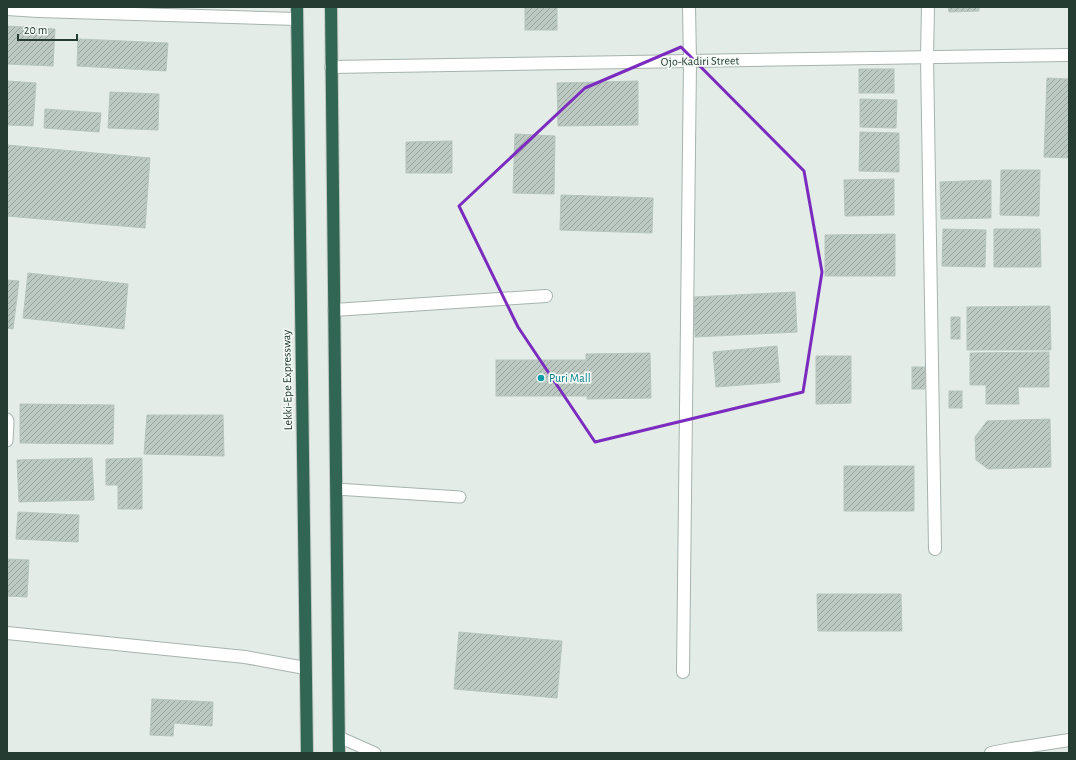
<svg xmlns="http://www.w3.org/2000/svg" width="1076" height="760" viewBox="0 0 1076 760" font-family="'Alegreya Sans',sans-serif">
  <style>
    .building { fill: url(#building-hatch); stroke: #b6c5bd }
    .lines { fill: none; stroke-linecap: round; stroke-linejoin: round }
    .lane-casing { stroke: #a6b4ad; stroke-width: 13 }
    .street-casing { stroke: #a6b4ad; stroke-width: 14 }
    .highway-casing { stroke: #c2c8c6; stroke-width: 14 }
    .lane { stroke: #fff; stroke-width: 11 }
    .street { stroke: #fff; stroke-width: 12 }
    .highway { stroke: #326654; stroke-width: 12 }
    .marked { fill: none; stroke: #7b2cbf; stroke-width: 3; stroke-linejoin: round }
    .culture-dot { fill: #0f9aa8; stroke: #f3f9f5; stroke-width: 1.5 }
    .labels { text-anchor: middle; dominant-baseline: central; stroke-width: 3.5; stroke-linejoin: round; paint-order: stroke }
    .street-label { font-size: 12px; fill: #243c32; stroke: #f3f9f5 }
    .culture-label { font-size: 12px; fill: #0d838f; stroke: #f3f9f5; text-anchor: start }
  </style>
  <defs>
    <pattern id="building-hatch" width="6" height="6" patternUnits="userSpaceOnUse"><rect width="6" height="6" fill="#bcc9c2"/><path d="M-1 1l2-2M0 6l6-6M5 7l2-2" fill="none" stroke="#99a49e"/></pattern>
  </defs>
  <rect width="100%" height="100%" fill="#e3ece7"/>
  <!-- building -->
  <g class="building">
    <rect x="525" y="7" width="32" height="23"/>
    <path d="M948 7H979V11L949 12Z"/>
    <path d="M7 26 55 29 53 66 7 64Z"/>
    <path d="M78 39 168 43 166 71 77 66Z"/>
    <rect x="859" y="69" width="35" height="24"/>
    <path d="M1047 78 1069 79V158L1044 157Z"/>
    <path d="M7 81 36 83 33 126 7 125Z"/>
    <path d="M638 81V125L558 126 557 83Z"/>
    <path d="M110 92 159 94 158 130 108 128Z"/>
    <path d="M860 99 897 100 896 128 860 127Z"/>
    <path d="M45 109 101 113 99 132 44 128Z"/>
    <path d="M860 132 899 133V172L859 171Z"/>
    <path d="M515 134 555 136 554 194 513 193Z"/>
    <path d="M452 141V173H406V142Z"/>
    <path d="M7 145 150 158 145 228 7 216Z"/>
    <path d="M1001 170H1040L1039 216 1000 215Z"/>
    <path d="M894 179V215L845 216 844 180Z"/>
    <path d="M991 180V218L941 219 940 182Z"/>
    <path d="M561 195 653 198 652 233 560 230Z"/>
    <path d="M943 229 986 230 985 267 942 266Z"/>
    <path d="M994 229H1040L1041 267H994Z"/>
    <path d="M895 234V276H825V235Z"/>
    <path d="M28 273 128 284 124 329 23 318Z"/>
    <path d="M7 280 19 281 13 329 7 328Z"/>
    <path d="M795 292 797 332 695 337 694 297Z"/>
    <path d="M1050 306 1051 350H967V307Z"/>
    <rect x="951" y="317" width="9" height="22"/>
    <path d="M777 346 780 382 716 387 713 352Z"/>
    <path d="M1049 352V387H1018L1019 404H986V385H970V353Z"/>
    <path d="M650 353 651 398 587 399 586 354Z"/>
    <path d="M816 356H851V403L816 404Z"/>
    <rect x="496" y="360" width="90" height="36"/>
    <rect x="912" y="367" width="13" height="22"/>
    <rect x="949" y="391" width="13" height="17"/>
    <path d="M20 404 114 405 113 444 20 443Z"/>
    <path d="M147 415H223L224 456 144 454Z"/>
    <path d="M1050 419 1051 467 988 469 976 460 975 437 987 421Z"/>
    <path d="M92 458 94 500 19 502 17 460Z"/>
    <path d="M142 458V509H118V485H106V459Z"/>
    <rect x="844" y="466" width="70" height="45"/>
    <path d="M18 512 79 515 78 542 16 539Z"/>
    <path d="M7 559 29 560 27 597 7 596Z"/>
    <path d="M817 594H901L902 631H818Z"/>
    <path d="M459 632 562 641 557 698 454 689Z"/>
    <path d="M152 699 213 702 212 726 174 723 173 736 150 735Z"/>
  </g>
  <g class="lines">
    <defs>
      <g id="lane">
        <path d="M7 419 8 421 7 441"/>
        <path d="M336 489 460 497"/>
        <path d="M339 737 375 753"/>
      </g>
      <g id="street">
        <path d="M928 7 927 57 935 549"/>
        <path d="M7 9 38 11 297 19"/>
        <path d="M331 67 690 61 1069 55"/>
        <path d="M334 310 546 296"/>
        <path d="M7 633 245 657 305 668"/>
        <path d="M683 672 690 61 689 7"/>
        <path d="M991 753 1011 749 1069 740"/>
      </g>
      <g id="highway">
        <path d="M297 7 307 753"/>
        <path d="M331 7 339 753"/>
      </g>
    </defs>
    <!-- lane casing -->
    <use href="#lane" class="lane-casing"/>
    <!-- street casing -->
    <use href="#street" class="street-casing"/>
    <!-- highway casing -->
    <use href="#highway" class="highway-casing"/>
    <!-- lane -->
    <use href="#lane" class="lane"/>
    <!-- street -->
    <use href="#street" class="street"/>
    <!-- highway -->
    <use href="#highway" class="highway"/>
  </g>
  <!-- marked area -->
  <path class="marked" d="M681 47 804 171 822 272 803 392 595 442 518 327 459 206 585 88Z"/>
  <!-- markers -->
  <circle class="culture-dot" cx="541" cy="378" r="4"/>
  <g class="labels">
    <!-- street labels -->
    <g class="street-label">
      <text transform="translate(700 61) rotate(-1)">Ojo-Kadiri Street</text>
      <text transform="translate(287 380) rotate(-91)">Lekki-Epe Expressway</text>
    </g>
    <!-- culture labels -->
    <g class="culture-label">
      <text x="549" y="378">Puri Mall</text>
    </g>
  </g>
  <!-- border -->
  <rect width="1076" height="760" fill="none" stroke="#243c32" stroke-width="16"/>
  <!-- scale -->
  <path d="M18 34v6h59v-6" fill="none" stroke="#243c32" stroke-width="2"/>
  <text x="24" y="34" font-size="12" fill="#243c32" stroke="#f3f9f5" stroke-width="3" paint-order="stroke">20 m</text>
</svg>
